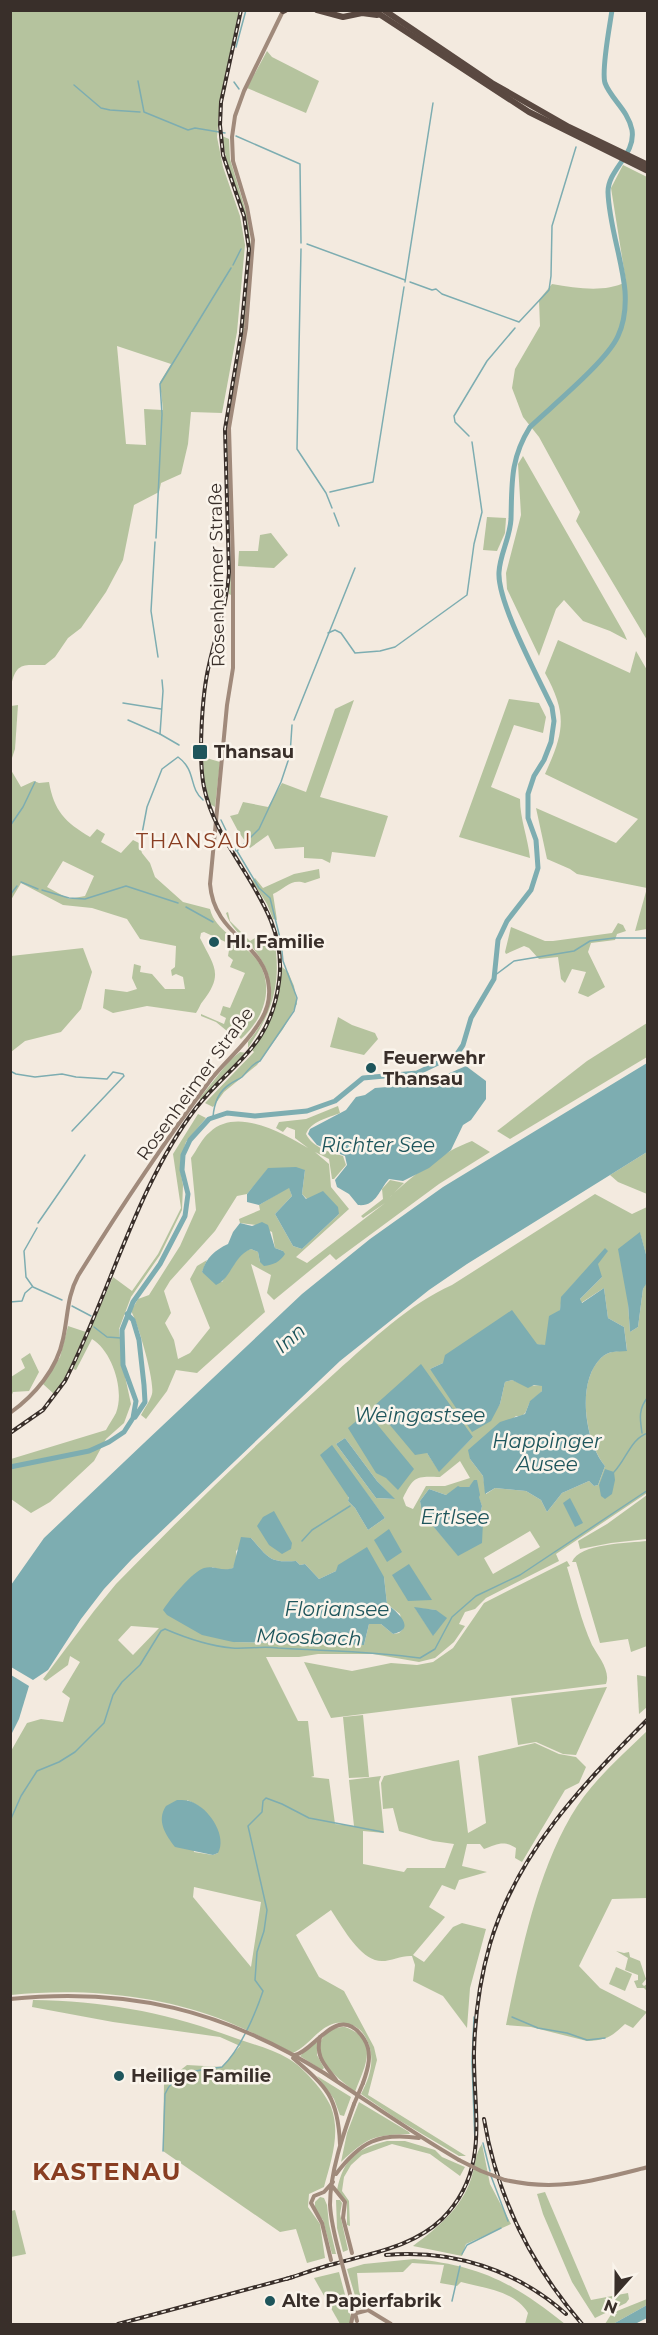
<svg xmlns="http://www.w3.org/2000/svg" width="658" height="2335" viewBox="0 0 658 2335" font-family="Montserrat,sans-serif">
  <style>
    .green { fill: #b5c39e; fill-rule: evenodd }
    .water { fill: #7dadb1 }
    .lines { fill: none; stroke-linecap: round; stroke-linejoin: round }
    .stream { stroke: #7dadb1; stroke-width: 1.5 }
    .river { stroke: #7dadb1; stroke-width: 5 }
    .secondary { stroke: #a08a7b; stroke-width: 4 }
    .highway { stroke: #5a4941; stroke-width: 6 }
    .rail-casing { stroke: #392f2a; stroke-width: 4 }
    .rail { stroke: #faf4eb; stroke-width: 1.5; stroke-dasharray: 4.5; stroke-linecap: butt }
    .secondary-bridge { stroke: #a08a7b; stroke-width: 4 }
    .poi-dot { fill: #1e555b; stroke: #faf4eb; stroke-width: 2 }
    .labels { text-anchor: middle; dominant-baseline: central; stroke-width: 5; stroke-linejoin: round; paint-order: stroke }
    .street-label { font-size: 18px; fill: #392f2a; stroke: #faf4eb }
    .poi-label { font-size: 18px; font-weight: bold; fill: #392f2a; stroke: #faf4eb; text-anchor: start }
    .water-label { font-size: 20px; font-style: italic; fill: #1e555b; stroke: #faf4eb }
    .quarter-label { font-size: 21px; letter-spacing: 1.5px; fill: #893e22; stroke: #faf4eb }
    .district-label { font-size: 24px; font-weight: bold; letter-spacing: 1.5px; fill: #893e22; stroke: #faf4eb }
  </style>
  <rect width="100%" height="100%" fill="#f3eadf"/>
  <!-- green -->
  <g class="green">
    <path d="M11 10 239 11 220 101 217 137 223 167 240 216 245 245 237 332 222 413 191 412 188 444 181 474 161 483 159 492 134 505 123 560 106 592 81 628 68 638 55 657 45 665C23 665 16 662 11 686ZM117 346 171 364 160 382 163 410 144 409 146 445 126 444Z"/>
    <path d="M267 51 272 57 319 81 306 113 247 88Z"/>
    <path d="M222 136 229 139 230 159 248 218 251 249 244 334 227 429 231 595 229 594 230 572 226 429 242 334 250 249 245 217 227 164Z"/>
    <path d="M623 165 647 177V640L576 521 580 512 539 437 523 417 512 388 515 369 540 326 539 300 552 284C577 288 603 293 626 282L611 188Z"/>
    <path d="M523 456 624 633 627 640 610 631 583 621 564 600 556 609 539 656 507 589 506 573 521 515 518 464Z"/>
    <path d="M487 517 506 518 505 533 497 551 483 550Z"/>
    <path d="M271 533 288 555 274 568 238 566 239 551H258L260 535Z"/>
    <path d="M558 640 630 673 636 651 647 670V929L635 931 647 888 577 874 570 869 547 859 536 808 616 843 638 819 545 774C564 732 568 715 545 673Z"/>
    <path d="M509 699 539 703 546 717 543 733 514 725 491 787 520 799C520 819 528 838 530 858L459 837Z"/>
    <path d="M354 700 320 797 388 816 375 857 332 852 330 863 322 859 304 858V847L275 849 268 835 250 848 238 831 230 816 238 814 243 802 268 807 282 783 306 792 335 709Z"/>
    <path d="M18 705 15 749 11 761V706Z"/>
    <path d="M203 757 220 762 215 807 210 804 204 779Z"/>
    <path d="M11 770 21 787 34 781 39 783 49 782C54 811 65 822 90 837L97 829 105 834 101 842 121 853 133 840 139 843 142 853 150 863 155 877 183 902 210 909C215 931 244 943 257 960 276 987 263 1020 241 1039L230 1029 227 1031 216 1022 201 1016V1014L224 1024 226 1018 220 1015 223 1006 230 1008 245 973 230 967 233 960 228 956 230 944 204 932 201 933 200 938C214 966 224 974 203 1001 200 1004 199 1009 196 1013L147 1006 113 1013 103 1008 105 989 127 992 137 989 132 978 134 964 141 966 140 972 152 974 165 989H185L183 977 176 974 172 976 171 970 175 967 176 946 140 939 127 919 92 908 63 905 21 883 11 900ZM63 861 94 876 85 896 69 899 47 887Z"/>
    <path d="M319 869 320 878 305 883C291 878 285 889 273 894L277 920 273 919 267 904 252 881 255 878 263 888 294 874Z"/>
    <path d="M228 912 230 921 250 941 255 938 270 942 274 938C282 983 273 1011 248 1048V1042C275 1010 280 979 251 946 241 935 230 927 226 913Z"/>
    <path d="M618 923 623 925 626 931 617 934 615 940 591 943 588 952 605 987 588 997 578 993 586 972 572 969 565 983 561 979 558 957 539 959 529 948 524 946 506 954 505 952 511 927 545 941H553L612 933Z"/>
    <path d="M83 948 92 972 81 1009 61 1032 25 1041 11 1052V956Z"/>
    <path d="M282 967 288 972 294 986 297 1004 283 1029 257 1065 224 1092 213 1107 205 1103 254 1052 252 1050C269 1024 280 999 282 967Z"/>
    <path d="M338 1017 352 1025 375 1033 378 1039 364 1055 330 1047Z"/>
    <path d="M647 1023V1057L510 1139 497 1131 587 1061Z"/>
    <path d="M240 1052 247 1053 201 1100 199 1099 230 1060Z"/>
    <path d="M338 1106 340 1113C328 1118 311 1121 306 1134 313 1148 330 1152 343 1156L346 1165 334 1179H332L329 1159 315 1152 329 1164 331 1187 349 1209 296 1257 307 1263 385 1203 363 1218 361 1216 383 1199 382 1189 390 1180 404 1183 390 1197C413 1175 442 1152 472 1141L490 1152 439 1184 336 1260 330 1254 274 1300 267 1293 271 1275 251 1264 265 1312 197 1373 176 1370 167 1391 146 1419 141 1415C144 1409 150 1401 152 1394 155 1381 138 1323 131 1311L138 1299 149 1295 180 1246 196 1210 191 1158C197 1150 202 1138 210 1132 237 1107 282 1133 308 1148L295 1138V1130L287 1127 283 1132 276 1128 279 1122 306 1119ZM268 1169 305 1170 302 1194 307 1199 339 1214 302 1249 293 1246 275 1214 292 1196 289 1187 259 1205 260 1210 239 1219 240 1223 256 1225 272 1232 275 1248 283 1251 260 1262 258 1252 251 1249 242 1252 222 1282 202 1272 207 1260 197 1266 190 1279 210 1328 190 1353 178 1359 174 1340 165 1323 171 1313 164 1291 170 1281 215 1231 237 1196 247 1194Z"/>
    <path d="M198 1114 206 1118 186 1142 181 1157 180 1169 183 1185 182 1210 160 1255 131 1297 119 1329 123 1367 131 1404 124 1423 106 1439 94 1461 50 1502 31 1513 11 1499V1459L106 1430C109 1424 113 1419 116 1413 125 1390 112 1351 92 1339L76 1370 73 1369 113 1277 132 1291 158 1254 181 1208 173 1154Z"/>
    <path d="M647 1152V1194L618 1182 610 1175Z"/>
    <path d="M595 1194 632 1214 647 1207V1258L640 1233 628 1304 630 1332 638 1327 643 1289 647 1281V1493L556 1554 559 1561 486 1598 475 1609 465 1612 459 1624 465 1626 454 1642 435 1658 419 1662 373 1654H318L299 1657H266L298 1721H308L314 1776 311 1777 329 1779 335 1824 354 1826 349 1780 381 1776 379 1782 384 1833 363 1831V1864L404 1872 407 1868H445L454 1844 433 1841 399 1831 393 1808 383 1809 381 1783 384 1776 459 1760 468 1833 486 1823 478 1756 535 1743 559 1754 576 1757 586 1767 579 1783 565 1790 522 1862 515 1858 516 1848C504 1840 497 1844 484 1849L480 1844H467L462 1866 487 1872 459 1880 455 1890 442 1885 429 1907 445 1917 413 1955 424 1962 453 1927 462 1923 486 1929 470 1988 467 2028 443 1996 413 1981 415 1965 412 1956C400 1955 387 1964 375 1960 357 1954 341 1925 331 1910L296 1935 319 1977 344 1991 374 2047 377 2060 368 2095 466 2156H459L397 2119 361 2094C372 2074 377 2052 362 2032 356 2025 345 2022 336 2023 318 2027 309 2046 293 2053 268 2040 244 2028 218 2018 153 1994 79 1988 11 1995V1751L27 1723 41 1719 63 1722 70 1698 62 1692 80 1662 70 1656 68 1665 46 1681 43 1679 94 1611 116 1584C187 1511 260 1440 336 1372 371 1341 409 1304 452 1285ZM602 1277 580 1299 581 1303 604 1288 608 1318 624 1327 627 1350C617 1352 609 1350 601 1358 576 1382 585 1441 605 1466L598 1485 594 1486 589 1481 562 1493 547 1512 541 1500 526 1491 495 1488 486 1494 483 1476 470 1459 516 1416C527 1417 525 1411 530 1402 532 1399 539 1395 542 1391V1385L528 1386 512 1380 505 1382 500 1404 491 1417 430 1369 443 1363 538 1344 545 1346 560 1310 562 1297 576 1281ZM473 1437 439 1471 427 1453ZM345 1438 377 1481 394 1499 376 1498 336 1444ZM331 1446 385 1518 368 1530 355 1508 348 1501 349 1499ZM460 1461 470 1478 445 1486H426L413 1509 406 1506 403 1498C414 1476 416 1476 440 1477ZM473 1483 482 1506 479 1519 458 1555 422 1513 420 1501 429 1489 446 1495 469 1487ZM530 1531 540 1547 493 1574 484 1558ZM251 1538C268 1557 269 1563 296 1561L300 1565 305 1564 319 1579 336 1571 384 1577 387 1604 400 1614 403 1629 399 1633 393 1634 381 1624H369L364 1645 233 1642 212 1567 224 1571 233 1568 237 1560 236 1551ZM415 1608 436 1610 434 1635H433ZM131 1626 159 1628 133 1655 118 1640ZM187 1800C214 1811 214 1828 218 1853L213 1855 194 1852ZM194 1887 261 1902 251 1967 193 1897Z"/>
    <path d="M68 1326 86 1332 66 1376 54 1394 43 1384 60 1357Z"/>
    <path d="M30 1353 39 1372 29 1391 13 1392 11 1397V1377L25 1368 21 1359Z"/>
    <path d="M647 1495V1539L611 1543 580 1549 578 1541 607 1524Z"/>
    <path d="M647 1541V1646L631 1652 628 1639 600 1643 576 1562H572C579 1543 630 1543 647 1541Z"/>
    <path d="M567 1561 570 1566 567 1567C575 1593 581 1621 592 1645 598 1656 611 1671 606 1684L331 1718 304 1662 352 1671 391 1663 417 1665 433 1662 453 1648 484 1603Z"/>
    <path d="M637 1675 648 1677 647 1707 639 1714Z"/>
    <path d="M607 1687 576 1755 563 1754 536 1742 518 1745 511 1698Z"/>
    <path d="M363 1715 369 1777 349 1778 343 1717Z"/>
    <path d="M647 1731V1898L612 1899 579 1966 600 1988 647 2012 633 2028 625 2024C611 2037 607 2040 587 2041L531 2027 506 2025C520 1957 536 1876 571 1816 590 1783 620 1757 647 1731Z"/>
    <path d="M616 1951 624 1953 629 1952 630 1957 640 1961 646 1979 642 1984 644 1986 647 1984V1991L644 1988H637L634 1981 638 1980V1975L625 1970 628 1958Z"/>
    <path d="M616 1967 632 1974 625 1991 609 1984Z"/>
    <path d="M33 2000C107 2001 168 2013 238 2039 255 2045 274 2050 289 2059 303 2067 325 2092 331 2107 341 2133 331 2161 324 2187L309 2194 308 2207 320 2224 325 2258 307 2263 296 2229 280 2232 163 2151 164 2083 187 2065 222 2067 240 2046 220 2037 113 2022 32 2007Z"/>
    <path d="M345 2027C381 2040 364 2068 355 2092 341 2080 307 2057 324 2036 330 2029 337 2027 345 2027Z"/>
    <path d="M315 2042 317 2043V2055L324 2068 322 2070 300 2056Z"/>
    <path d="M317 2076 351 2097 344 2116 340 2115 334 2099Z"/>
    <path d="M359 2102 409 2132 410 2134C373 2135 368 2137 341 2162L347 2133Z"/>
    <path d="M387 2141H405L435 2150 442 2157 465 2167 460 2176 430 2154 392 2144 362 2155 351 2165 344 2177 342 2191 349 2201 350 2226 347 2225V2202L337 2190C344 2158 356 2149 387 2141Z"/>
    <path d="M482 2144 490 2184 511 2224 466 2244 462 2256 413 2246C437 2228 461 2209 471 2179 475 2168 475 2153 482 2144Z"/>
    <path d="M545 2192 591 2300 628 2293 629 2299 626 2303 595 2318 572 2282 543 2214 537 2194Z"/>
    <path d="M320 2197 324 2198 327 2205 329 2224 336 2254H332L323 2220 315 2210V2202Z"/>
    <path d="M336 2200H340L342 2203 340 2214 348 2250 343 2252 337 2228Z"/>
    <path d="M15 2210 26 2254 11 2257V2211Z"/>
    <path d="M414 2259C479 2265 514 2283 565 2324H525L528 2313C515 2291 484 2288 461 2282L457 2286 440 2283 444 2265 412 2263 403 2272 357 2273 359 2291 364 2308 359 2309 347 2269 364 2264Z"/>
    <path d="M339 2272 352 2321V2324H340L314 2278Z"/>
    <path d="M647 2299V2305L613 2324H605L612 2313Z"/>
  </g>
  <!-- water -->
  <g class="water">
    <path d="M647 1063V1152L467 1264 429 1290 340 1361 132 1559 104 1589 81 1619 48 1670 33 1680 11 1667V1585L44 1538 144 1443 302 1294 370 1239 443 1187Z"/>
    <path d="M466 1066 486 1081V1099L471 1120 463 1125 451 1150 429 1168 403 1181 389 1179C379 1190 376 1207 358 1205L349 1194 337 1187 335 1180 347 1165 345 1156 317 1145 308 1134 310 1129 346 1110 356 1097 365 1095 375 1088 424 1084Z"/>
    <path d="M296 1167 305 1170 302 1194 306 1199 323 1191 338 1207 339 1214 302 1249 293 1246 275 1214 292 1196 289 1188 259 1205 247 1202V1194L268 1168Z"/>
    <path d="M262 1222 268 1225 275 1248 283 1251 285 1254C280 1262 273 1265 264 1266L260 1262 258 1252 251 1249C234 1255 231 1279 216 1285L202 1272C206 1258 215 1250 228 1244L233 1232 240 1223 252 1226Z"/>
    <path d="M640 1232 647 1258 648 1281 643 1289 638 1327 630 1332 628 1304 618 1249Z"/>
    <path d="M605 1248 608 1251 598 1264 602 1277 580 1299 582 1303 604 1288 608 1318 624 1327 627 1351C617 1352 609 1350 601 1358 576 1382 585 1442 605 1466L598 1485 594 1486 589 1481 562 1493 547 1512 541 1500 526 1491 495 1488 485 1494 483 1476 470 1459 468 1450 500 1422 525 1414 530 1401 542 1391V1386L534 1385 528 1388 512 1380 505 1382 500 1404 491 1421 472 1432 430 1369 443 1363 445 1355 512 1310 537 1344 545 1345 549 1316 560 1310 561 1297Z"/>
    <path d="M421 1364 473 1437 439 1472 427 1453 415 1455 374 1406Z"/>
    <path d="M367 1412 414 1469 398 1490 386 1478 376 1473 348 1428Z"/>
    <path d="M345 1438 377 1481 395 1499 376 1498 336 1444Z"/>
    <path d="M332 1445 385 1518 368 1530 355 1508 348 1501 349 1498 320 1455Z"/>
    <path d="M605 1469 614 1472 615 1480 612 1494 605 1499 601 1496 599 1485Z"/>
    <path d="M474 1480H477L480 1495 479 1497 482 1506 479 1519 483 1522 482 1543 458 1556 422 1513 420 1501 429 1489 446 1495 458 1486 460 1487H469Z"/>
    <path d="M570 1498 583 1523 575 1527 563 1503Z"/>
    <path d="M274 1511 292 1543 291 1549 282 1554 269 1545 257 1526 263 1517Z"/>
    <path d="M389 1529 402 1552 387 1562 374 1540Z"/>
    <path d="M241 1537 251 1538C268 1557 269 1563 296 1561L300 1565 305 1564 319 1579 336 1571 338 1565 367 1547 384 1577 387 1604C396 1611 418 1629 393 1634L381 1624H369L364 1645 233 1642 202 1635 167 1615 163 1610C170 1599 192 1572 204 1568 215 1565 221 1572 233 1568Z"/>
    <path d="M409 1564 432 1600 408 1601 392 1575Z"/>
    <path d="M414 1607 436 1610 447 1618 433 1636Z"/>
    <path d="M11 1675 29 1686 19 1719 11 1735Z"/>
    <path d="M177 1800C184 1800 190 1800 196 1804 211 1812 227 1837 218 1853L213 1855 175 1847C166 1835 156 1821 166 1806Z"/>
    <path d="M647 2305V2318L635 2324H613Z"/>
  </g>
  <g class="lines">
    <!-- stream -->
    <g class="stream">
      <path d="M236 47 246 10"/>
      <path d="M138 81 144 112 188 130 195 128 225 133"/>
      <path d="M234 82 239 89"/>
      <path d="M74 85 101 108 110 110 140 112"/>
      <path d="M236 136 300 164 301 243"/>
      <path d="M307 244 405 280"/>
      <path d="M301 249 297 449 326 493 332 508"/>
      <path d="M233 265 241 249"/>
      <path d="M405 282 433 103"/>
      <path d="M410 282 432 290 436 289 442 294 519 322 549 290 551 276 552 226 576 147"/>
      <path d="M469 436 455 422 454 416 487 361 515 328"/>
      <path d="M330 492 373 482 404 287"/>
      <path d="M334 513 339 526"/>
      <path d="M156 538 162 414 160 384 231 268"/>
      <path d="M155 542 151 611 158 657"/>
      <path d="M328 633 335 630 341 633 355 653 380 651 395 647 467 595 474 544 482 512 472 442"/>
      <path d="M162 680 163 691 160 734 179 745"/>
      <path d="M123 703 161 709"/>
      <path d="M128 720 160 734"/>
      <path d="M294 720 355 568"/>
      <path d="M221 820 236 851"/>
      <path d="M10 826 23 807 35 782"/>
      <path d="M141 839 147 807 162 769 178 757C197 771 188 787 203 800"/>
      <path d="M21 882 38 889"/>
      <path d="M42 890 69 898 85 899 126 886 178 903"/>
      <path d="M10 895 17 886"/>
      <path d="M186 907 213 922"/>
      <path d="M494 976 514 961 574 951 590 941 614 938H648"/>
      <path d="M10 1071 16 1074 35 1077 62 1074 76 1077 107 1079 113 1072 123 1074 124 1076 72 1131"/>
      <path d="M213 1117C214 1104 219 1091 230 1084 234 1081 238 1080 242 1077 249 1070 251 1064 260 1061L294 1011 297 998 283 961 281 942 270 898 259 888 237 851 259 829 281 782 290 755 292 725"/>
      <path d="M38 1223 85 1155"/>
      <path d="M37 1228 24 1251 26 1277 33 1287 62 1300"/>
      <path d="M10 1302 22 1301 25 1293 32 1287"/>
      <path d="M72 1306 91 1316"/>
      <path d="M94 1327 107 1337 121 1338"/>
      <path d="M642 1433C640 1419 638 1409 648 1397"/>
      <path d="M614 1472C626 1460 631 1438 648 1433"/>
      <path d="M302 1541 312 1530 350 1506"/>
      <path d="M10 1821 21 1796 37 1771 59 1762 75 1752 104 1723 113 1695 122 1682 140 1665 161 1631 165 1629C186 1638 209 1646 232 1648 247 1649 262 1646 278 1648 325 1651 373 1651 420 1658L435 1649 452 1617 476 1596 520 1575 648 1490"/>
      <path d="M474 2017 472 2062 475 2143"/>
      <path d="M512 2017 538 2028 567 2033 587 2040 605 2038"/>
      <path d="M483 2143 490 2171"/>
      <path d="M163 2151 165 2094C175 2070 199 2070 222 2067 240 2050 255 2015 263 1991L255 1980 257 1952 264 1931 267 1910 248 1826 262 1812 263 1801 266 1798 282 1804 309 1818 383 1832"/>
      <path d="M491 2176 508 2221"/>
      <path d="M462 2254 467 2245 501 2228"/>
      <path d="M452 2301 460 2266"/>
    </g>
    <!-- river -->
    <g class="river">
      <path d="M127 1314 133 1320 139 1340 144 1385 145 1402 135 1417"/>
      <path d="M10 1467 89 1451 109 1442 124 1432 133 1418 136 1401 123 1365 122 1330 133 1302 160 1264 185 1216 188 1194 182 1170 183 1155 190 1140 209 1119 227 1113 255 1116 307 1111 335 1101 363 1078 417 1073 457 1054 463 1045 471 1018 494 979 498 940 507 921 531 890 538 868 536 840 528 818V794L534 776 544 760 551 742 554 721 552 707C538 677 497 602 499 572 500 554 510 538 511 519 512 483 510 459 530 427 552 406 607 361 618 336 624 323 626 306 625 291 622 258 609 225 608 192 608 169 636 155 632 130 628 110 611 99 605 83 601 70 610 25 612 10"/>
    </g>
    <!-- secondary -->
    <g class="secondary">
      <path d="M10 1413C35 1395 57 1369 63 1339 68 1317 67 1296 78 1276 119 1210 163 1144 209 1082 224 1062 246 1045 259 1023 266 1013 270 1001 269 988 266 942 214 937 210 884L227 705 233 668V561L229 428 246 328 253 240 247 207 233 161 232 137 235 116 244 91 283 11"/>
      <path d="M10 1999C129 1987 223 2010 324 2073 369 2102 412 2133 459 2160"/>
      <path d="M320 2037C315 2057 325 2065 336 2080"/>
      <path d="M295 2055C315 2051 339 2000 364 2039 373 2053 368 2069 363 2083"/>
      <path d="M293 2058C327 2087 338 2097 340 2144"/>
      <path d="M336 2174C360 2142 379 2132 419 2138"/>
      <path d="M505 2180C558 2192 597 2180 648 2167"/>
      <path d="M333 2187 345 2202 343 2218 352 2253"/>
      <path d="M339 2252C335 2237 331 2221 330 2205 330 2172 343 2135 354 2104"/>
      <path d="M331 2260 322 2223 311 2203 314 2196 324 2192 333 2182"/>
      <path d="M351 2324 353 2314 368 2310 391 2324"/>
    </g>
    <!-- highway -->
    <g class="highway">
      <path d="M317 10 343 17 362 13 377 15"/>
      <path d="M373 10 529 112 648 171"/>
      <path d="M384 10 492 83 569 127 648 165"/>
      <path d="M283 11 285 10"/>
    </g>
    <defs>
      <g id="rail">
        <path d="M10 1433 43 1410 65 1381C110 1293 137 1185 196 1108 233 1061 270 1049 279 982 290 905 218 857 204 787 198 758 202 694 209 665 216 633 227 605 229 572L225 429 241 334 249 249 244 216 223 155 220 125 221 102 241 10"/>
        <path d="M484 2119C497 2197 531 2265 582 2324"/>
        <path d="M386 2255C452 2249 517 2270 566 2314"/>
        <path d="M286 2279C302 2274 318 2268 334 2264 371 2253 413 2247 442 2219 491 2170 473 2113 474 2052 475 2015 480 1979 490 1944 517 1853 582 1785 648 1719"/>
        <path d="M118 2324 293 2277"/>
      </g>
    </defs>
    <!-- rail casing -->
    <use href="#rail" class="rail-casing"/>
    <!-- rail -->
    <use href="#rail" class="rail"/>
    <!-- secondary-bridge -->
    <g class="secondary-bridge">
      <path d="M354 2104 363 2083"/>
      <path d="M459 2160 481 2171 505 2180"/>
      <path d="M339 2252 357 2321"/>
    </g>
  </g>
  <!-- markers -->
  <g class="poi-dot">
    <rect x="192" y="744" width="16" height="16" rx="3"/>
    <circle cx="214" cy="942" r="6"/>
    <circle cx="371" cy="1068" r="6"/>
    <circle cx="119" cy="2076" r="6"/>
    <circle cx="270" cy="2301" r="6"/>
  </g>
  <g class="labels">
    <!-- street labels -->
    <g class="street-label">
      <text transform="translate(217 575) rotate(-91)">Rosenheimer Straße</text>
      <text transform="translate(195 1084) rotate(-54)">Rosenheimer Straße</text>
    </g>
    <!-- poi labels -->
    <g class="poi-label">
      <text x="214" y="752">Thansau</text>
      <text x="226" y="942">Hl. Familie</text>
      <text x="383" y="1058">Feuerwehr<tspan x="383" dy="21">Thansau</tspan></text>
      <text x="131" y="2076">Heilige Familie</text>
      <text x="282" y="2301">Alte Papierfabrik</text>
    </g>
    <!-- water labels -->
    <g class="water-label">
      <text x="378" y="1145">Richter See</text>
      <text transform="translate(290 1338) rotate(-41)">Inn</text>
      <text x="420" y="1415">Weingastsee</text>
      <text x="547" y="1441">Happinger<tspan x="547" dy="23">Ausee</tspan></text>
      <text x="455" y="1517">Ertlsee</text>
      <text x="337" y="1609">Floriansee</text>
      <text transform="translate(309 1637) rotate(2)">Moosbach</text>
    </g>
    <!-- quarter labels -->
    <g class="quarter-label">
      <text x="194" y="840">THANSAU</text>
    </g>
    <!-- district labels -->
    <g class="district-label">
      <text x="107" y="2171">KASTENAU</text>
    </g>
  </g>
  <!-- border -->
  <rect width="658" height="2335" fill="none" stroke="#392f2a" stroke-width="24"/>
  <!-- north arrow -->
  <g transform="translate(616 2293) rotate(201)" stroke="#faf4eb" stroke-width="4.5" paint-order="stroke">
  <path d="M0-4.5L10 22L0 15L-10 22Z" fill="#392f2a"/>
  <text y="-9" font-size="16" font-weight="bold" text-anchor="middle" fill="#392f2a">N</text>
  </g>
</svg>
